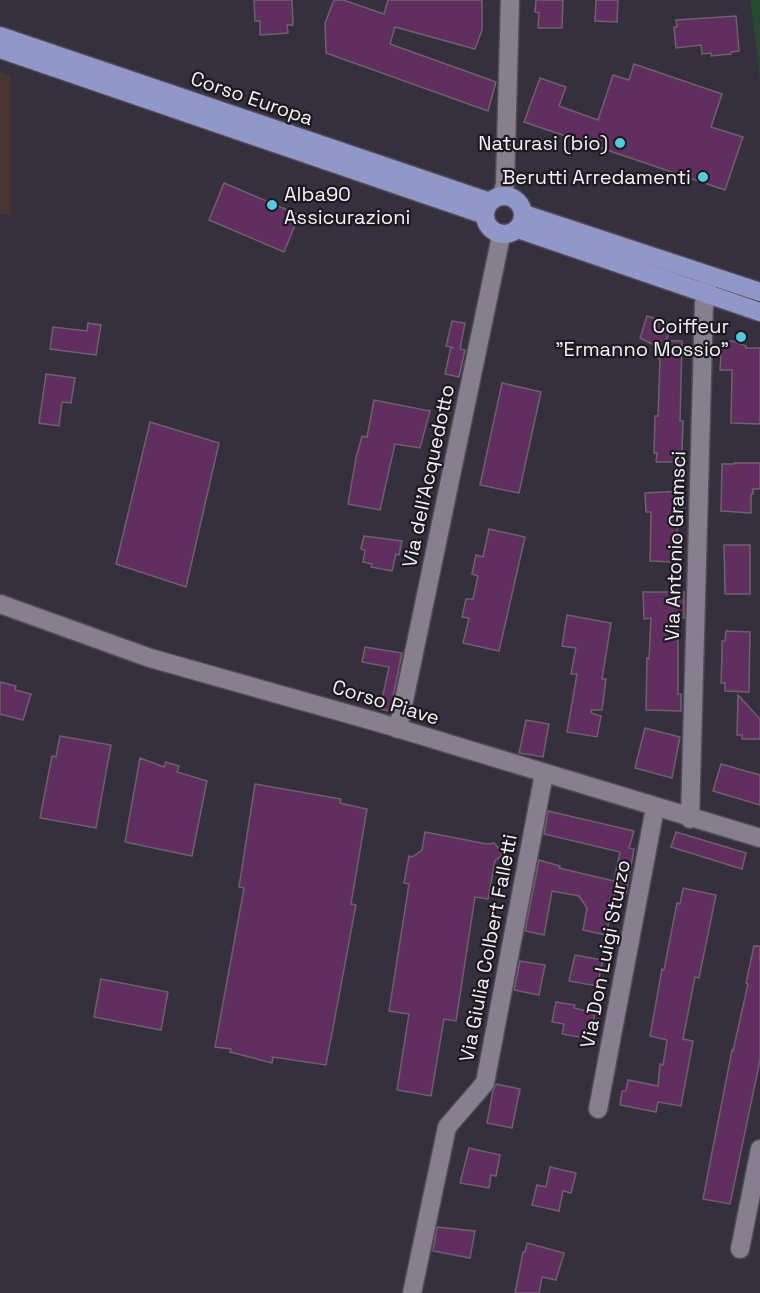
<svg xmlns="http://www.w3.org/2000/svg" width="760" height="1293" viewBox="0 0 760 1293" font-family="'Space Grotesk',sans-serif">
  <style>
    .commercial { fill: #493531 }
    .green { fill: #264930 }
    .building { fill: #602f5f; stroke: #6e616d; stroke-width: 1.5 }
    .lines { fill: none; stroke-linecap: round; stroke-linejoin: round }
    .minor-casing { stroke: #514c58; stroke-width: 21 }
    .major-casing { stroke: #514c58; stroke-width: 21 }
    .minor { stroke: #877f8f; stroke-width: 18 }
    .major { stroke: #9297c9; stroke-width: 18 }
    .poi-dot { fill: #54cadd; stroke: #1c191f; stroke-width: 2 }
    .labels { text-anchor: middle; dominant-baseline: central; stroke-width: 4.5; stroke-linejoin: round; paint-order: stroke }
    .street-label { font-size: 20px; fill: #f6f2fb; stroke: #1c191f }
    .poi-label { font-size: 20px; fill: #f6f2fb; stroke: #1c191f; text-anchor: end }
  </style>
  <rect width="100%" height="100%" fill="#362f3d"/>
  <!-- commercial -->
  <path class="commercial" d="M0 72 10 75 11 215 0 214Z"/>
  <!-- green -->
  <path class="green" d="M750 0H760V84L759 72Z"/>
  <!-- building -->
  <g class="building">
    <path d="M254 0H292L293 25H287L288 33 260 35V21H255Z"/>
    <path d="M334 0H343L384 14 388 0H482V30L475 49 395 27 390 44 496 82 488 111 326 53 325 23Z"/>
    <path d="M536 0H563L562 28H538L539 13 535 12Z"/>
    <path d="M596 0H618L617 22 595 21Z"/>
    <path d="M736 16 739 51 731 52V54L711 56V53L702 54 701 45 676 48 674 27H677L676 20Z"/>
    <path d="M634 64 722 94 711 127 743 137 725 190 524 122 540 78 566 87 559 106 598 120 613 75 629 80Z"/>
    <path d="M224 183 299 215 284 252 209 220Z"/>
    <path d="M647 316 672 324 666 341H682L680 421H683L682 451H679V462H656L657 453H654L655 416H658L660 358H658V347L640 338Z"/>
    <path d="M452 321 465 323 460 349 465 350 459 377 445 374 451 347 454 348 446 346Z"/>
    <path d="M88 323 101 325 96 355 50 349 53 327 87 331Z"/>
    <path d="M722 341H733L746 346V348H760V424L731 423 732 370H720Z"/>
    <path d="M46 374 75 378 71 403 62 402 59 426 39 423Z"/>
    <path d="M502 383 541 392 519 493 480 485Z"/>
    <path d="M374 400 430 411 420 448 395 444 380 510 348 504 356 458 362 436 367 437Z"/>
    <path d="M150 422 219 443 186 587 116 564Z"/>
    <path d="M734 463H760V489H753V494H751V513L721 511 722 464H734Z"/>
    <path d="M682 491 684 522H678L675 562 650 561 651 512H646L645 493Z"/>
    <path d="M489 529 525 537 499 651 463 643 469 618 462 617 466 599H473L478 576 472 574 476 555 483 557Z"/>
    <path d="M364 536 402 541 399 555 396 554 392 571 371 567 372 564 363 562 365 550 361 549Z"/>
    <path d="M724 545H750V594H725Z"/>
    <path d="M643 592H684V618H678V694H681V711L646 710 647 658 649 659 651 618 644 619Z"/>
    <path d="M567 615 611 623 602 679H606L602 710H591V713L601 716 597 737 567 732 577 674H571L576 648 562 646Z"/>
    <path d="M726 631 750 632 749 692 725 691V683H721L722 654V641H725Z"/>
    <path d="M365 647 402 653 390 711 380 709 389 667 362 662Z"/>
    <path d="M0 682 16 686 15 690 31 694 23 720 0 714Z"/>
    <path d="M738 695 760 719V739H742V735H737Z"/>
    <path d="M526 720 549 724 543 757 519 753Z"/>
    <path d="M645 728 680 737 672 778 635 768Z"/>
    <path d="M60 736 111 745 96 828 40 818 52 756 56 757Z"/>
    <path d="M140 758 164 767 166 762 179 766 177 772 207 781 192 856 125 842Z"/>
    <path d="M721 764 760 775V805L713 791Z"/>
    <path d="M255 784 341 799 340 803 344 804 367 809 351 904 356 905 326 1065 273 1057 272 1063 230 1052 231 1049 215 1047 244 888 239 887Z"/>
    <path d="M548 811 634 831 629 848 634 849 626 894 615 892 606 935 583 930 587 908 579 896 552 891 544 935 525 931 539 860 560 866 559 868 614 881 620 852 544 834Z"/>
    <path d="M425 832 487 844 494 843 501 851V856L495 861 488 899 475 897 456 1021 444 1019 431 1096 397 1090 409 1014 389 1011 409 884 404 883 409 856 412 857 422 850Z"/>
    <path d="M676 832 746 853 742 869 671 847Z"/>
    <path d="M683 888 716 895 699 978 695 977 683 1039 693 1041 681 1106 658 1102 656 1112 620 1105 622 1091H626L628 1080 658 1086 660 1064 663 1065 667 1040 650 1036 662 969 664 970 677 903 680 904Z"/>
    <path d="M754 946H760V1060L730 1204 703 1199 732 1050 733 1051 748 984 746 983Z"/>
    <path d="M575 955 603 960 597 986 569 981Z"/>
    <path d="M520 961 545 965 539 995 514 990Z"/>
    <path d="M101 979 168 992 161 1030 94 1017Z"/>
    <path d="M556 1002 575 1005 574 1008 595 1013 590 1039 562 1034 564 1024 552 1022Z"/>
    <path d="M496 1084 520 1089 512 1128 487 1123 493 1091Z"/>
    <path d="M469 1148 500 1155 496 1176 491 1175 489 1188 460 1183Z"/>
    <path d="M550 1167 576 1173 571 1193 563 1191 559 1211 532 1205 537 1185 546 1187Z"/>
    <path d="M437 1227 475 1231 470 1258 433 1251Z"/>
    <path d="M527 1243 564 1253 556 1280 542 1277 539 1293H515L523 1252H525Z"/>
  </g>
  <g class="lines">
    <defs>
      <g id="minor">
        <path d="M502 196 505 184 510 0"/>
        <path d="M0 604 150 658 377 722 760 838"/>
        <path d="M398 729 500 241 498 233"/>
        <path d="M690 819 704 303 708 280"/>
        <path d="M598 1109 655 808"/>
        <path d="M740 1249 760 1149"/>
        <path d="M412 1293 447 1127 485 1083 544 774"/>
      </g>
      <g id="major">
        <path d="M0 36 490 202"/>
        <path d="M0 49 485 215"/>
        <circle cx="504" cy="215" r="19"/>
        <path d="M524 214 760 292"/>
        <path d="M518 229 760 312"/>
      </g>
    </defs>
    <!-- minor casing -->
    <use href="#minor" class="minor-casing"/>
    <!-- major casing -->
    <use href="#major" class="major-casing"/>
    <!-- minor -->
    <use href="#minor" class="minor"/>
    <!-- major -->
    <use href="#major" class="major"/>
  </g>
  <!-- markers -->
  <g class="poi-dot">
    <circle cx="620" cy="143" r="6"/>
    <circle cx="703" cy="177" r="6"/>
    <circle cx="272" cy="205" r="6"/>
    <circle cx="741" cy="337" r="6"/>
  </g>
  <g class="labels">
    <!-- street labels -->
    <g class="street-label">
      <text transform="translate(252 98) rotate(19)">Corso Europa</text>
      <text transform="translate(428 476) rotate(-78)">Via dell'Acquedotto</text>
      <text transform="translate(675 546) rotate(-88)">Via Antonio Gramsci</text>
      <text transform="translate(386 702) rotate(17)">Corso Piave</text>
      <text transform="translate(488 948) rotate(-79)">Via Giulia Colbert Falletti</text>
      <text transform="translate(605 954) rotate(-79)">Via Don Luigi Sturzo</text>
    </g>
    <!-- poi labels -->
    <g class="poi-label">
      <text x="608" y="143">Naturasi (bio)</text>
      <text x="691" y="177">Berutti Arredamenti</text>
      <text x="284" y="194" text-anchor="start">Alba90<tspan x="284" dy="23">Assicurazioni</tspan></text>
      <text x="729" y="326">Coiffeur<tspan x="729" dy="23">"Ermanno Mossio"</tspan></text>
    </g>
  </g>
</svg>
